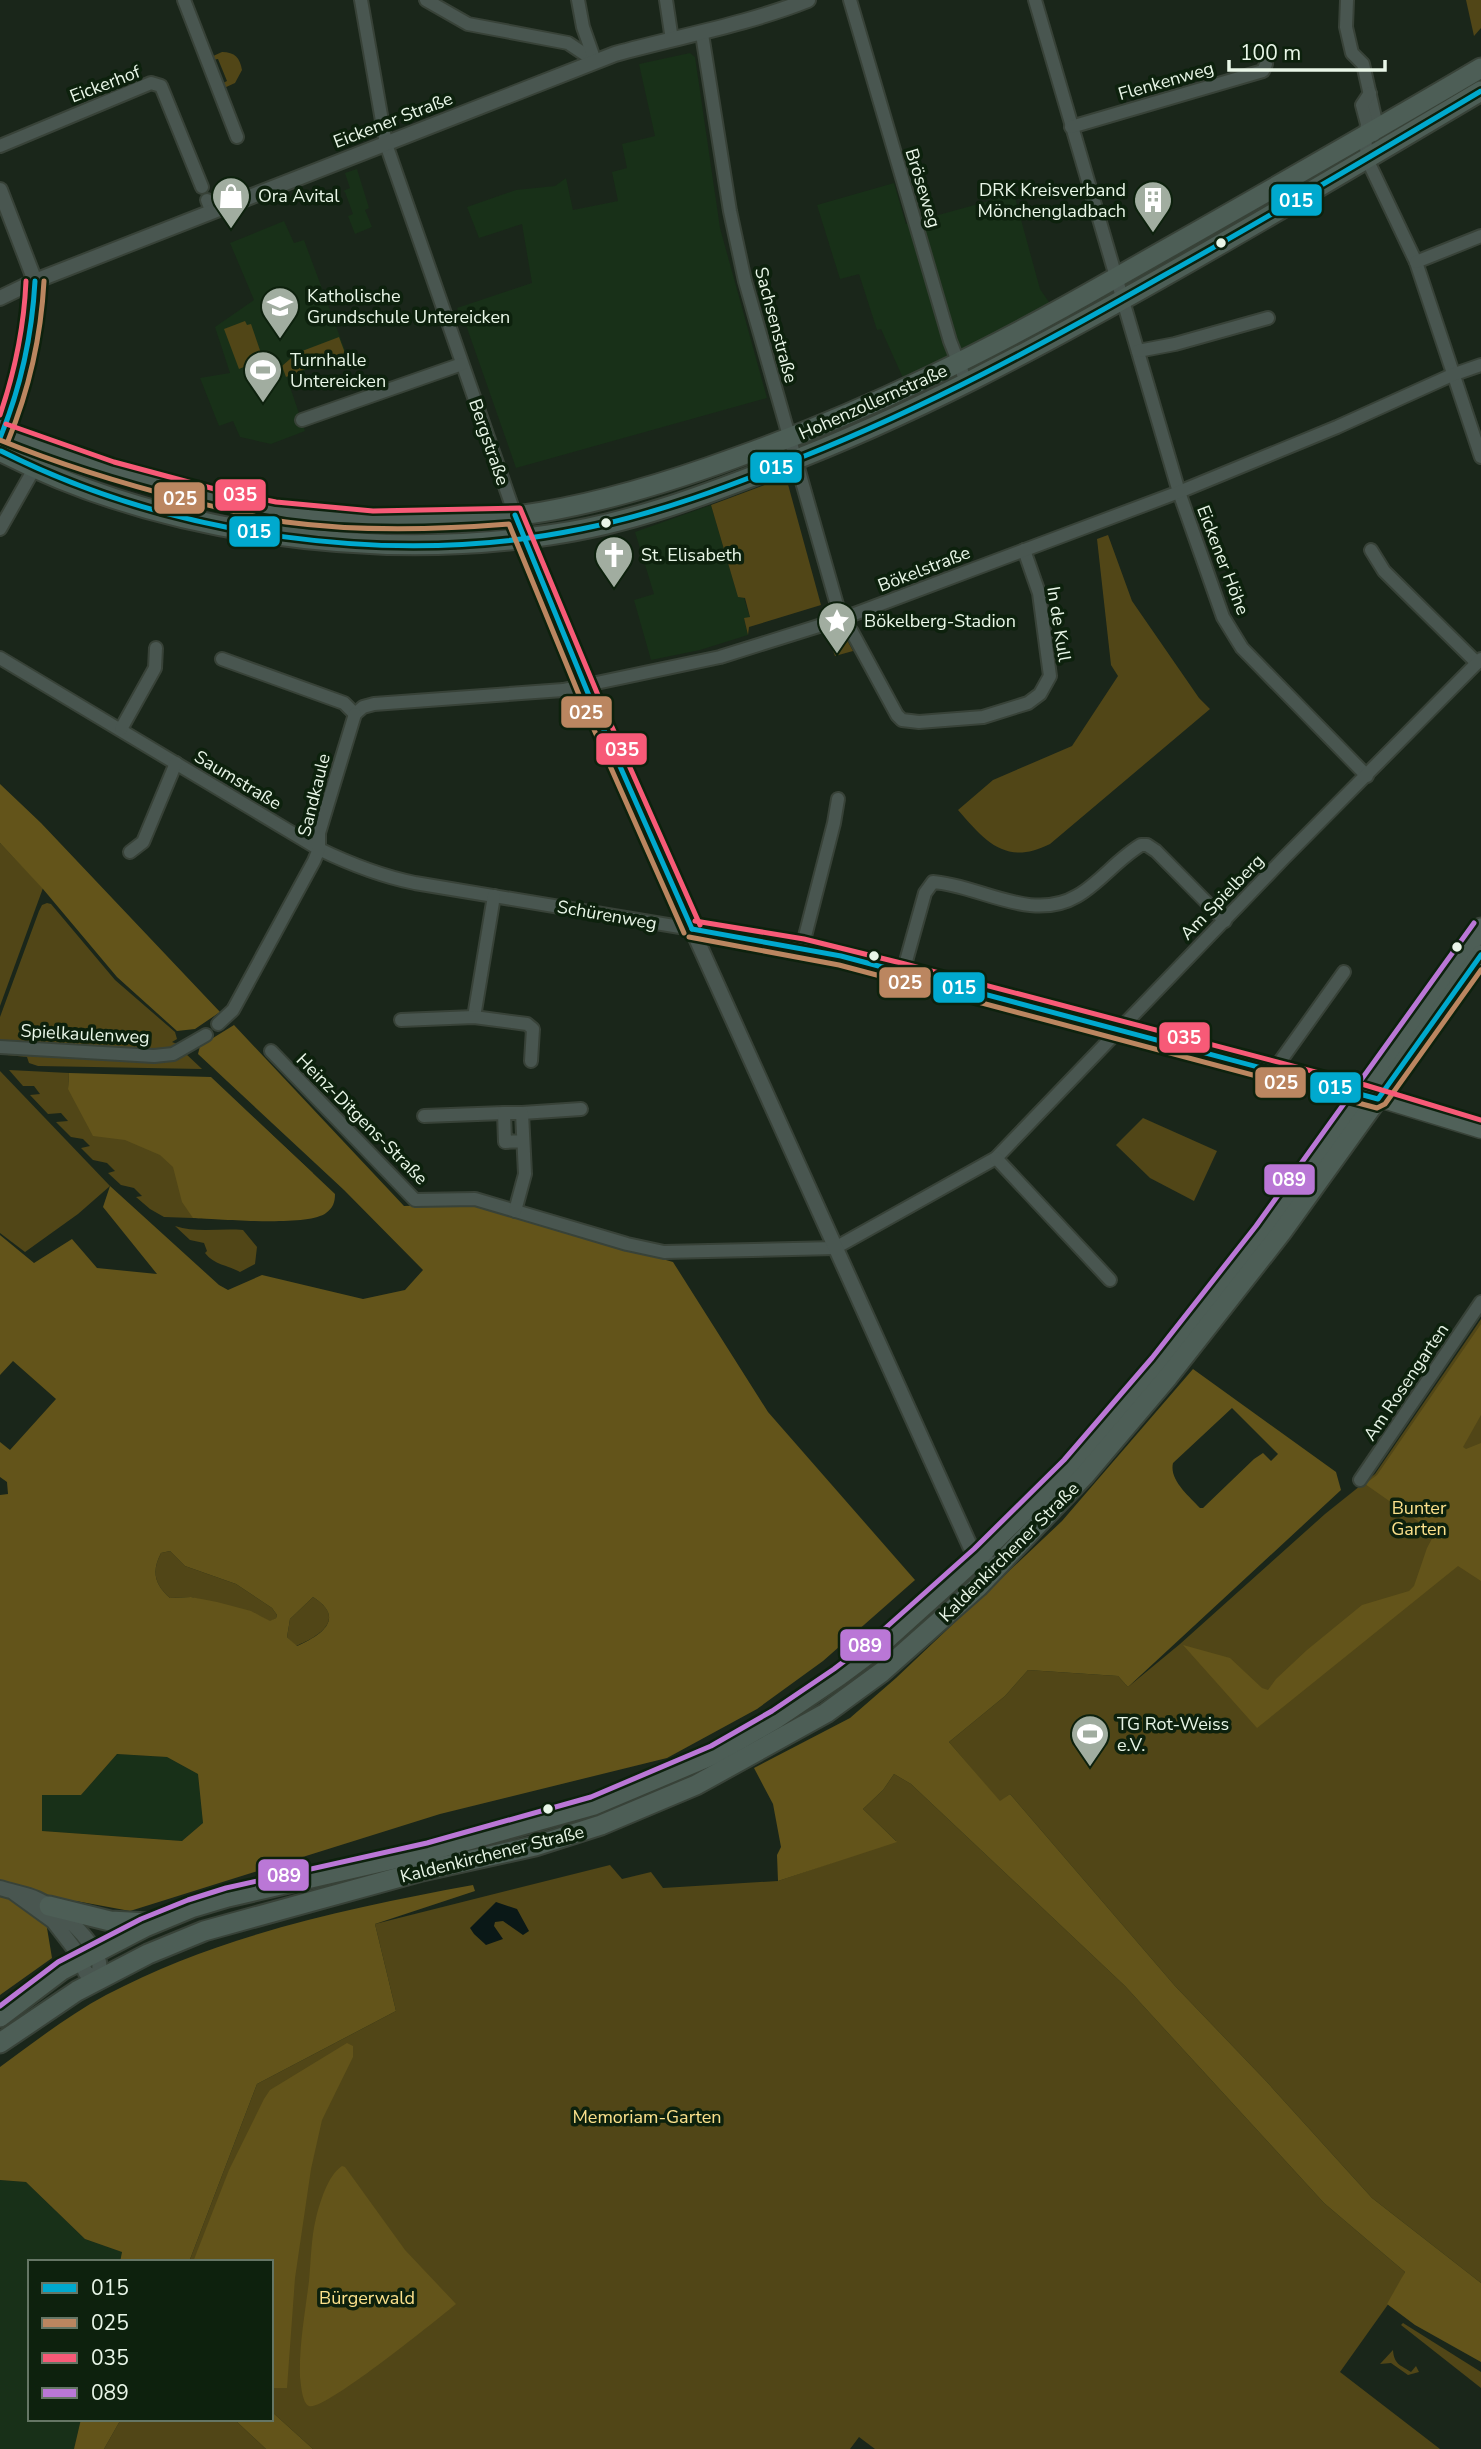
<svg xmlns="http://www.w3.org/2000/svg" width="1481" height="2449" viewBox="0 0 1481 2449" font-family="'Nunito Sans',sans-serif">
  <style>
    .built { fill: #183018 }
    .green { fill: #514617 }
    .forest { fill: #63541a; fill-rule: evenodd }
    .water { fill: #0a1817 }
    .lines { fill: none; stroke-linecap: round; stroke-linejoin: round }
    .minor-casing { stroke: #384238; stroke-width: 16 }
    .tertiary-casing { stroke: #384238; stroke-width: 18 }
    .secondary-casing { stroke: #384238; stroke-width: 21 }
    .primary-casing { stroke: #384238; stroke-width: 23 }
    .minor { stroke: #495650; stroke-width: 12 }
    .tertiary { stroke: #495650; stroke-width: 14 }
    .secondary { stroke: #506159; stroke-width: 18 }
    .primary { stroke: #4d5e56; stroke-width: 19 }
    .bus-1-casing { stroke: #0d210d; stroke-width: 10 }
    .bus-2-casing { stroke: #0d210d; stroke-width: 10 }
    .bus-3-casing { stroke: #0d210d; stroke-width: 10 }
    .bus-4-casing { stroke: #0d210d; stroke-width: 10 }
    .bus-1 { stroke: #00a9ce; stroke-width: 5 }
    .bus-2 { stroke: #bb8660; stroke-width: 5 }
    .bus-3 { stroke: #f75a77; stroke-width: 5 }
    .bus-4 { stroke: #ba77d6; stroke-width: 5 }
    .bus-dot { fill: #e9f6e8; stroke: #0d210d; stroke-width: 2.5 }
    .labels { text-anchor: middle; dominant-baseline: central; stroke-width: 7; stroke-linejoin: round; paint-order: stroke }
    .street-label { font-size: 18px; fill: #e9f6e8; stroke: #0d210d }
    .poi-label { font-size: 18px; fill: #e9f6e8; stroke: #0d210d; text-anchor: start }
    .park-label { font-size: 18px; fill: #fce18c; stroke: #0d210d }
    .line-badge { stroke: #0d210d; stroke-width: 2.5 }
    .badge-label { font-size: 19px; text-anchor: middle; font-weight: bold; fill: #fff }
  </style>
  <rect width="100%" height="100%" fill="#1a261a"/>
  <!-- built -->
  <g class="built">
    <path d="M690 53 695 57 720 228 767 398 516 468 466 325H463L457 308 532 283 522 224 479 238 467 207 516 190 555 186 566 178 573 210 618 201 612 172 627 168 622 144 655 136 639 64Z"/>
    <path d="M357 169 369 208 365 210 372 227 355 234 348 216 353 214 345 192 343 191 350 188 345 173Z"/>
    <path d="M894 183 906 224 1014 194 1040 289 1051 305 903 378 881 329 877 330 859 274 840 279 817 205Z"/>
    <path d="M284 221 294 243 304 240 346 353 287 378 305 431 271 444 240 437 233 421 219 426 200 378 230 373 215 327 254 300 230 243Z"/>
    <path d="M711 505 738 597 744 598 750 618 744 619 748 635 700 650 651 660 634 600 654 594 635 532Z"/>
    <path d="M117 1754 167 1757 198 1774 203 1823 182 1841 42 1831 41 1795H81Z"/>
    <path d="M0 2180 26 2182 85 2239 122 2252 120 2262H30V2419H81L74 2449H0Z"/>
  </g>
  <!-- green -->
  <g class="green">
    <path d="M1466 0H1481V28L1474 36Z"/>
    <path d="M222 52C235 52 240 58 242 70L235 83 224 88 221 84 227 81 218 59 212 60 211 57Z"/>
    <path d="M245 321 247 325 251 324 264 362 261 360 239 369 224 329Z"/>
    <path d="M339 337 345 353 286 377 282 366 297 353Z"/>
    <path d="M786 477 821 605 749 627 748 635 744 618 750 617 745 598 738 597 711 505Z"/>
    <path d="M1108 535 1132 601 1199 698 1210 709 1050 844C1006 866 986 842 958 810L993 780 1072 746 1118 676 1111 665 1097 539Z"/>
    <path d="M844 634 853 651 835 656 829 639Z"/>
    <path d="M0 843 43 888 0 1006Z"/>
    <path d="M47 903 51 904 115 980 175 1032 177 1039 172 1042 182 1046 167 1051 0 1042V1017L39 911 42 905Z"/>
    <path d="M185 1053 202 1069 38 1066 29 1063 27 1057 7 1055Z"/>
    <path d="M9 1070 69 1073 68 1089 230 1096 313 1173 277 1221 164 1217 150 1209 136 1197 142 1196 134 1188 121 1185 108 1173 115 1171 107 1163 93 1160 81 1148 90 1146 83 1139 71 1137 56 1122 68 1121 61 1113 48 1114 30 1095 40 1094 34 1086H23Z"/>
    <path d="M0 1071 110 1186 78 1214 25 1252 0 1233Z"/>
    <path d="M1143 1118 1217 1151 1194 1201 1150 1178 1116 1145Z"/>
    <path d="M175 1226C196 1233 220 1228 243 1230L257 1247 255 1264 240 1272C228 1265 214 1265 205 1253L207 1251 204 1243 190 1240Z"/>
    <path d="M1481 1319V2283L1372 2198 1266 2081 1175 1986 1010 1794 1000 1802 949 1742 1005 1696 1028 1670 1118 1676 1128 1687 1180 1644 1325 1514 1375 1474Z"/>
    <path d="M170 1551 185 1566 236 1584 272 1608 277 1615 276 1618 270 1622 260 1616 191 1597 170 1598C155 1585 151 1572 161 1553Z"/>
    <path d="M313 1597C346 1618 322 1635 296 1646L287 1637 290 1619Z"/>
    <path d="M894 1774 911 1784 1125 1986 1324 2203 1405 2272 1394 2296 1340 2372 1440 2449H875L859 2437 850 2449H313L271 2411V2262H189L257 2084 396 2011 375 1924 610 1865 622 1879 651 1872 663 1888 778 1881 896 1841 863 1809 883 1790Z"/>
    <path d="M1403 2323 1481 2372V2388L1401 2325Z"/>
    <path d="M1393 2350C1394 2364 1400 2365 1411 2372L1416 2366 1419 2372 1408 2375 1391 2363 1380 2364Z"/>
    <path d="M121 2419H234L266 2449H104Z"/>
  </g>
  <!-- forest -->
  <g class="forest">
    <path d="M0 784 41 823 220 1012 195 1029 177 1031 117 977 43 889 0 843Z"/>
    <path d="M234 1025 404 1206 468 1204 673 1262 768 1412 915 1580 823 1661 757 1709 667 1758 440 1814 130 1911 76 1901 47 1928 52 1958 0 1995V1495L8 1494 7 1482 0 1477V1442L10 1450 56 1399 13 1361 0 1375V1235L34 1263 72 1239 97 1268 157 1274 103 1207 110 1186 219 1285 228 1290 262 1275 363 1299 405 1290 423 1270 344 1190 198 1054 200 1046ZM170 1551 185 1566 236 1584 272 1608 277 1615 276 1618 270 1621 251 1611 217 1602 191 1597 170 1598C155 1585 151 1572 161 1553ZM313 1597C346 1618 322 1635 297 1646L287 1637 290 1619ZM117 1754 167 1757 198 1774 203 1823 182 1841 42 1831V1795H81Z"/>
    <path d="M69 1073 211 1077 335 1194C335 1202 333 1208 326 1213 308 1227 219 1219 193 1218L182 1202 173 1167 160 1155 125 1140 93 1136 68 1089Z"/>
    <path d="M1481 1324V1415L1463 1447 1466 1449 1481 1443V1581L1458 1566 1257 1728 1183 1645 1230 1658 1262 1688 1268 1690 1276 1679 1307 1650 1362 1605 1409 1591 1414 1586 1427 1548 1435 1533 1365 1484 1377 1475Z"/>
    <path d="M1193 1369 1336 1472 1341 1490 1128 1687 1118 1676 1028 1670 1005 1696 949 1742 1000 1801 1010 1794 1175 1986 1266 2081 1372 2198 1481 2283V2362L1415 2325 1387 2304 1405 2272 1324 2203 1125 1986 911 1784 894 1774 883 1790 863 1809 897 1842 778 1881 777 1855 781 1847 773 1804 754 1768 850 1718 896 1678 1062 1521ZM1232 1408 1278 1454 1271 1461 1263 1453 1254 1459 1203 1508H1200C1189 1496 1169 1480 1173 1463Z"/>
    <path d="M473 1885 475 1891 375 1924 396 2011 257 2084 189 2262H120L122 2252 85 2239 26 2182 0 2180V2067C34 2042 69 2015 106 1995 220 1935 348 1908 473 1885Z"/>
    <path d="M347 2043 353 2046V2057L322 2120 311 2169 295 2278 287 2388H271V2262H193L229 2170 264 2099 270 2090Z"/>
    <path d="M342 2166 345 2167 405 2250 456 2304C439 2318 322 2413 309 2406 302 2403 301 2384 300 2377 299 2345 305 2313 309 2281 311 2261 311 2238 316 2218 320 2202 328 2175 342 2166Z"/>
    <path d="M271 2411 313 2449H266L234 2419H271Z"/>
    <path d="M81 2419H121L104 2449H74Z"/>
  </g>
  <!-- water -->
  <path class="water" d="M496 1902 517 1909 529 1931 523 1935 503 1921 495 1922 494 1926 503 1939 486 1945 474 1934 470 1928Z"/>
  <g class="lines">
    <defs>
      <g id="minor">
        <path d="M184 0 237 137"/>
        <path d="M361 0 386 144 515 515"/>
        <path d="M426 0 468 24 568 43 595 61"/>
        <path d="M578 0 583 27 595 61"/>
        <path d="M666 0 672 40"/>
        <path d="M850 0 950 341 967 384"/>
        <path d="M1035 0 1179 492 1223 617 1242 648 1367 776"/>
        <path d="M1347 0 1346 27 1352 53 1363 64 1376 122 1374 135"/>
        <path d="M702 34 730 211 745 281 841 619 852 632 897 715 902 720 919 722 983 717 1028 703 1040 694 1050 676 1039 593 1024 550"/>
        <path d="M1370 93 1362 105 1367 124 1365 136 1367 159 1416 262 1481 457"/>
        <path d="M1071 127 1263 71 1266 64"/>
        <path d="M0 146 151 83 161 86 202 187"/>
        <path d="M207 200 212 212"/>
        <path d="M1416 262 1481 236"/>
        <path d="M1138 351 1175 344 1268 318"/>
        <path d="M302 420 462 364"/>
        <path d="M0 529 38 462"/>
        <path d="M1371 550 1384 571 1477 663"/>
        <path d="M0 658 319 849C350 864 380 876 415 883L692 929"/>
        <path d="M222 659 344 703 355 714"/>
        <path d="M355 714 363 707 374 704 563 690 720 657 841 619 1179 492 1337 427 1452 375 1481 365"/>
        <path d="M121 729 155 668 156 648"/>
        <path d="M130 852 143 842 176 763"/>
        <path d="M802 948 834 823 838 799"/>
        <path d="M903 972 925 893 933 882C979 885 1031 923 1077 896 1100 883 1117 859 1141 845H1147L1156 851 1225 921"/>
        <path d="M474 1017 494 896"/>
        <path d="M401 1020 474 1017 527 1024 533 1029 531 1061"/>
        <path d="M218 1024 233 1010 314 861 319 849V833L355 714"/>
        <path d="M0 1047 154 1056 173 1054 206 1035"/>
        <path d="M271 1051 415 1200 475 1199 627 1244 664 1252 835 1248 996 1158 1284 858 1481 659"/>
        <path d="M1274 1070 1344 972"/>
        <path d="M522 1113 581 1109"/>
        <path d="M424 1116 504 1113"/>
        <path d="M996 1158 1110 1280"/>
        <path d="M515 1211 525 1174 522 1113H504L505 1142 523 1141"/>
        <path d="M1360 1480 1481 1302"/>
      </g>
      <g id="tertiary">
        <path d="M0 190 35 281 26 360 14 403 0 438"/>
        <path d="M0 298 35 281 615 54C680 36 745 25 808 0"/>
        <path d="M692 929 970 1546 996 1569"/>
        <path d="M0 1888C12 1892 26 1894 37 1899 60 1909 92 1938 99 1962 100 1967 99 1974 99 1979L86 1973 73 1947 53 1921 13 1892"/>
      </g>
      <path id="secondary" d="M515 515 592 703 692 929 700 932 802 948 903 972 1363 1093 1481 1129"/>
      <g id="primary">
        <path d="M0 431C164 500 364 542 542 512 607 501 672 481 735 458 868 411 990 350 1112 280 1235 210 1359 140 1481 68"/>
        <path d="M0 451C159 534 373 561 549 535 629 524 705 495 779 466 913 415 1037 348 1161 278 1269 217 1375 154 1481 91"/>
        <path d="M49 1906 110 1921 149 1923"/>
        <path d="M0 2017 62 1970 145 1927 191 1908 228 1897 429 1851 594 1805 715 1754 777 1718 839 1676 878 1647 980 1555 1070 1466 1159 1364 1263 1231 1481 928"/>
        <path d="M0 2043 77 1991 148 1954 204 1931 422 1871 535 1846 601 1825 696 1785 826 1713 882 1672 978 1587 1084 1476 1168 1377 1281 1233 1481 955"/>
      </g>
    </defs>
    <!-- minor casing -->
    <use href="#minor" class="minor-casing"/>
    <!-- tertiary casing -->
    <use href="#tertiary" class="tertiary-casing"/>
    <!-- secondary casing -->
    <use href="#secondary" class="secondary-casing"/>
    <!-- primary casing -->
    <use href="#primary" class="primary-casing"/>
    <!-- minor -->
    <use href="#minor" class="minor"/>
    <!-- tertiary -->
    <use href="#tertiary" class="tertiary"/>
    <!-- secondary -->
    <use href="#secondary" class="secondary"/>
    <!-- primary -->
    <use href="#primary" class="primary"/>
    <defs>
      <g id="bus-1">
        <path d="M0 438C21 387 32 336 35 281"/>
        <path d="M1 451C172 537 393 568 581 529 657 514 730 486 802 457 927 407 1045 343 1161 277 1269 217 1375 154 1481 91"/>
        <path d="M515 515 592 703 692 929"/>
        <path d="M692 929 841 956 1378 1099 1481 955"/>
      </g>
      <g id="bus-2">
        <path d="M0 440C61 465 124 484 187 500 220 508 253 517 286 522 360 532 435 530 509 524L584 707 684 933"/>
        <path d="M8 441C29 390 41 337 44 281"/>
        <path d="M689 937 839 965 1377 1108 1385 1104 1481 970"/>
      </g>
      <g id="bus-3">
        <path d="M0 415C15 371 24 327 26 281"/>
        <path d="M6 424 114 462 222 491 276 502 373 511 520 508 600 700 700 925"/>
        <path d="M695 921 804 939 905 964 1365 1085 1481 1120"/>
      </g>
      <path id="bus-4" d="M0 2006 58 1962 141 1919 188 1900 226 1888 427 1843 591 1797 711 1746 772 1711 834 1669 872 1640 974 1549 1064 1460 1152 1358 1256 1226 1474 923"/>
    </defs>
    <!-- bus-1 casing -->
    <use href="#bus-1" class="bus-1-casing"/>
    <!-- bus-2 casing -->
    <use href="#bus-2" class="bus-2-casing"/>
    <!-- bus-3 casing -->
    <use href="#bus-3" class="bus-3-casing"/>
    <!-- bus-4 casing -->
    <use href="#bus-4" class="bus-4-casing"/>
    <!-- bus-1 -->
    <use href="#bus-1" class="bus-1"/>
    <!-- bus-2 -->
    <use href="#bus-2" class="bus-2"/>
    <!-- bus-3 -->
    <use href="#bus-3" class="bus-3"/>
    <!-- bus-4 -->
    <use href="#bus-4" class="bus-4"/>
  </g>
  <!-- icons -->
  <defs>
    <symbol id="shop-pin" viewBox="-11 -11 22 30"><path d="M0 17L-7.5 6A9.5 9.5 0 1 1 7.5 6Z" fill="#a1ada0" stroke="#0d210d"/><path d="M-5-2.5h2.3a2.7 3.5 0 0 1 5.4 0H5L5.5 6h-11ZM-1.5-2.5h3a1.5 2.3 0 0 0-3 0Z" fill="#fff"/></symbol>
    <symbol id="building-pin" viewBox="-11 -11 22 30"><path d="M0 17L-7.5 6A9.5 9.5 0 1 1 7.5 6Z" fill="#a1ada0" stroke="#0d210d"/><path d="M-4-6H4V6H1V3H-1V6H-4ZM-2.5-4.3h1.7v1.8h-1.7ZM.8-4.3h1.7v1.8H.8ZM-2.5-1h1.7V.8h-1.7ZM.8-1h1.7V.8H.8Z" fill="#fff"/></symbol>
    <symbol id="school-pin" viewBox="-11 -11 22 30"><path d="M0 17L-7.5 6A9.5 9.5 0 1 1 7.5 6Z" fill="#a1ada0" stroke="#0d210d"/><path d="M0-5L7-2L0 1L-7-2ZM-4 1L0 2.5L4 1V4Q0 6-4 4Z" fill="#fff"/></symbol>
    <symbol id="stadium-pin" viewBox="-11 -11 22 30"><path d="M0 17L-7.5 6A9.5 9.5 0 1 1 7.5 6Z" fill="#a1ada0" stroke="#0d210d"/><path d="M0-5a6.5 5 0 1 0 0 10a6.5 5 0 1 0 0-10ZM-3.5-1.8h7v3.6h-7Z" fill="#fff"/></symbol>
    <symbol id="church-pin" viewBox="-11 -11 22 30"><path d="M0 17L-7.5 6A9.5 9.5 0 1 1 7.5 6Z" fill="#a1ada0" stroke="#0d210d"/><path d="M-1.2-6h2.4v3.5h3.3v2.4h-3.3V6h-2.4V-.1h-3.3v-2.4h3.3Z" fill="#fff"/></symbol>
    <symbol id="sight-pin" viewBox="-11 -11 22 30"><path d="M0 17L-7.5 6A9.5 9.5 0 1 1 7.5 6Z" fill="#a1ada0" stroke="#0d210d"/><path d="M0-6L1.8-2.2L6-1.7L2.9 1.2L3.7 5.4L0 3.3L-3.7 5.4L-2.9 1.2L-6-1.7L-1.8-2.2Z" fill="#fff"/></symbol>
  </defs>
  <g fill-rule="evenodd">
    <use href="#shop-pin" x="209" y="174" width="44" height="60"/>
    <use href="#building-pin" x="1131" y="178" width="44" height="60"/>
    <use href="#school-pin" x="258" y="284" width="44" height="60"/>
    <use href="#stadium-pin" x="241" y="348" width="44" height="60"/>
    <use href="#church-pin" x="592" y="533" width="44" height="60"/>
    <use href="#sight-pin" x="815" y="599" width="44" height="60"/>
    <use href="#stadium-pin" x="1068" y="1712" width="44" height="60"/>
  </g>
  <!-- markers -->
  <g class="bus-dot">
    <circle cx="1221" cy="243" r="6"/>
    <circle cx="606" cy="523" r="6"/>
    <circle cx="1457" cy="947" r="6"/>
    <circle cx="874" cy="956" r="6"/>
    <circle cx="548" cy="1809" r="6"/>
  </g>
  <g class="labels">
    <!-- street labels -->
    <g class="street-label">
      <text transform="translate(1166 81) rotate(-16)">Flenkenweg</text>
      <text transform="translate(105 84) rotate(-21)">Eickerhof</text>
      <text transform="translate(393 120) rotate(-21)">Eickener Straße</text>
      <text transform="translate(923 188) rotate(73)">Bröseweg</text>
      <text transform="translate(776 325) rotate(75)">Sachsenstraße</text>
      <text transform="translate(873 402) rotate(-24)">Hohenzollernstraße</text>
      <text transform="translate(489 442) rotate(71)">Bergstraße</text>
      <text transform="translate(1223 560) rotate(69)">Eickener Höhe</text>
      <text transform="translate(924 569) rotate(-21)">Bökelstraße</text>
      <text transform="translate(1059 624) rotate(81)">In de Kull</text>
      <text transform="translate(238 780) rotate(31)">Saumstraße</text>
      <text transform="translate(314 795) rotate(-76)">Sandkaule</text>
      <text transform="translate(1222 897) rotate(-46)">Am Spielberg</text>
      <text transform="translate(607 915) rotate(10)">Schürenweg</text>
      <text transform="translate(85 1034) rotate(3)">Spielkaulenweg</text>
      <text transform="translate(362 1119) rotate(45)">Heinz-Ditgens-Straße</text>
      <text transform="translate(1406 1382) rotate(-56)">Am Rosengarten</text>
      <text transform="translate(1009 1552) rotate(-45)">Kaldenkirchener Straße</text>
      <text transform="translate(492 1854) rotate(-14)">Kaldenkirchener Straße</text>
    </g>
    <!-- poi labels -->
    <g class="poi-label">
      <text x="1126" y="190" text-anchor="end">DRK Kreisverband<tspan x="1126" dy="21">Mönchengladbach</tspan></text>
      <text x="258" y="196">Ora Avital</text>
      <text x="307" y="296">Katholische<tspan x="307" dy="21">Grundschule Untereicken</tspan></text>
      <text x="290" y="360">Turnhalle<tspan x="290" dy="21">Untereicken</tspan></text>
      <text x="641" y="555">St. Elisabeth</text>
      <text x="864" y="621">Bökelberg-Stadion</text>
      <text x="1117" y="1724">TG Rot-Weiss<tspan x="1117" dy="21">e.V.</tspan></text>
    </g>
    <!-- park labels -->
    <g class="park-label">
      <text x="1419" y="1508">Bunter<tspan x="1419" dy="21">Garten</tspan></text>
      <text x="647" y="2117">Memoriam-Garten</text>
      <text x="367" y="2298">Bürgerwald</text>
    </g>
  </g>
  <g class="line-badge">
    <rect x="1270" y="183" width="53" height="34" rx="7" fill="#00a9ce"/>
    <rect x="749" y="451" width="54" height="33" rx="7" fill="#00a9ce"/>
    <rect x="214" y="478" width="53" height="34" rx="7" fill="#f75a77"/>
    <rect x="153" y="481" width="53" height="34" rx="7" fill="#bb8660"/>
    <rect x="228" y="515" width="53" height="33" rx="7" fill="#00a9ce"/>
    <rect x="560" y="695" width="53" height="34" rx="7" fill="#bb8660"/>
    <rect x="595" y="732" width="53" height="34" rx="7" fill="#f75a77"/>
    <rect x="878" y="966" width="54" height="33" rx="7" fill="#bb8660"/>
    <rect x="932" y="971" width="54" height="33" rx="7" fill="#00a9ce"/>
    <rect x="1158" y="1021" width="53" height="33" rx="7" fill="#f75a77"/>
    <rect x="1254" y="1066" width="53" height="33" rx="7" fill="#bb8660"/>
    <rect x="1309" y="1071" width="53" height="33" rx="7" fill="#00a9ce"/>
    <rect x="1263" y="1163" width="53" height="33" rx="7" fill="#ba77d6"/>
    <rect x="839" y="1628" width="53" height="34" rx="7" fill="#ba77d6"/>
    <rect x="257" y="1858" width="53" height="34" rx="7" fill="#ba77d6"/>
  </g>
  <g class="badge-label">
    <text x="1296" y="207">015</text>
    <text x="776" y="474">015</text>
    <text x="240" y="501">035</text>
    <text x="180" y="505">025</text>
    <text x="254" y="538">015</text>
    <text x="586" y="719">025</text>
    <text x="622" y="756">035</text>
    <text x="905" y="989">025</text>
    <text x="959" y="994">015</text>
    <text x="1184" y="1044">035</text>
    <text x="1281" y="1089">025</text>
    <text x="1335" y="1094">015</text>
    <text x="1289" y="1186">089</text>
    <text x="865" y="1652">089</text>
    <text x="284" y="1882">089</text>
  </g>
  <!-- legend -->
  <rect x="28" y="2260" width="245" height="161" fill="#0d210d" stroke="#657665" stroke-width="2"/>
  <rect x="42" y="2283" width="35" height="10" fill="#00a9ce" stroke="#657665" stroke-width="2"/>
  <text x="91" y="2295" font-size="21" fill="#e9f6e8">015</text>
  <rect x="42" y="2318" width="35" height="10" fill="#bb8660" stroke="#657665" stroke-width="2"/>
  <text x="91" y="2330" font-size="21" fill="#e9f6e8">025</text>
  <rect x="42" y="2353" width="35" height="10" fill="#f75a77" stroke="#657665" stroke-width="2"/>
  <text x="91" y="2365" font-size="21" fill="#e9f6e8">035</text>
  <rect x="42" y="2388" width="35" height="10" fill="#ba77d6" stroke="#657665" stroke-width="2"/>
  <text x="91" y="2400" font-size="21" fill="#e9f6e8">089</text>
  <!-- scale -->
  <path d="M1229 60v10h156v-10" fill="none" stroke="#e9f6e8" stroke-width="3.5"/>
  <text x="1240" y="60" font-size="21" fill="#e9f6e8" stroke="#0d210d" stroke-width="5" paint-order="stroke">100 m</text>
</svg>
